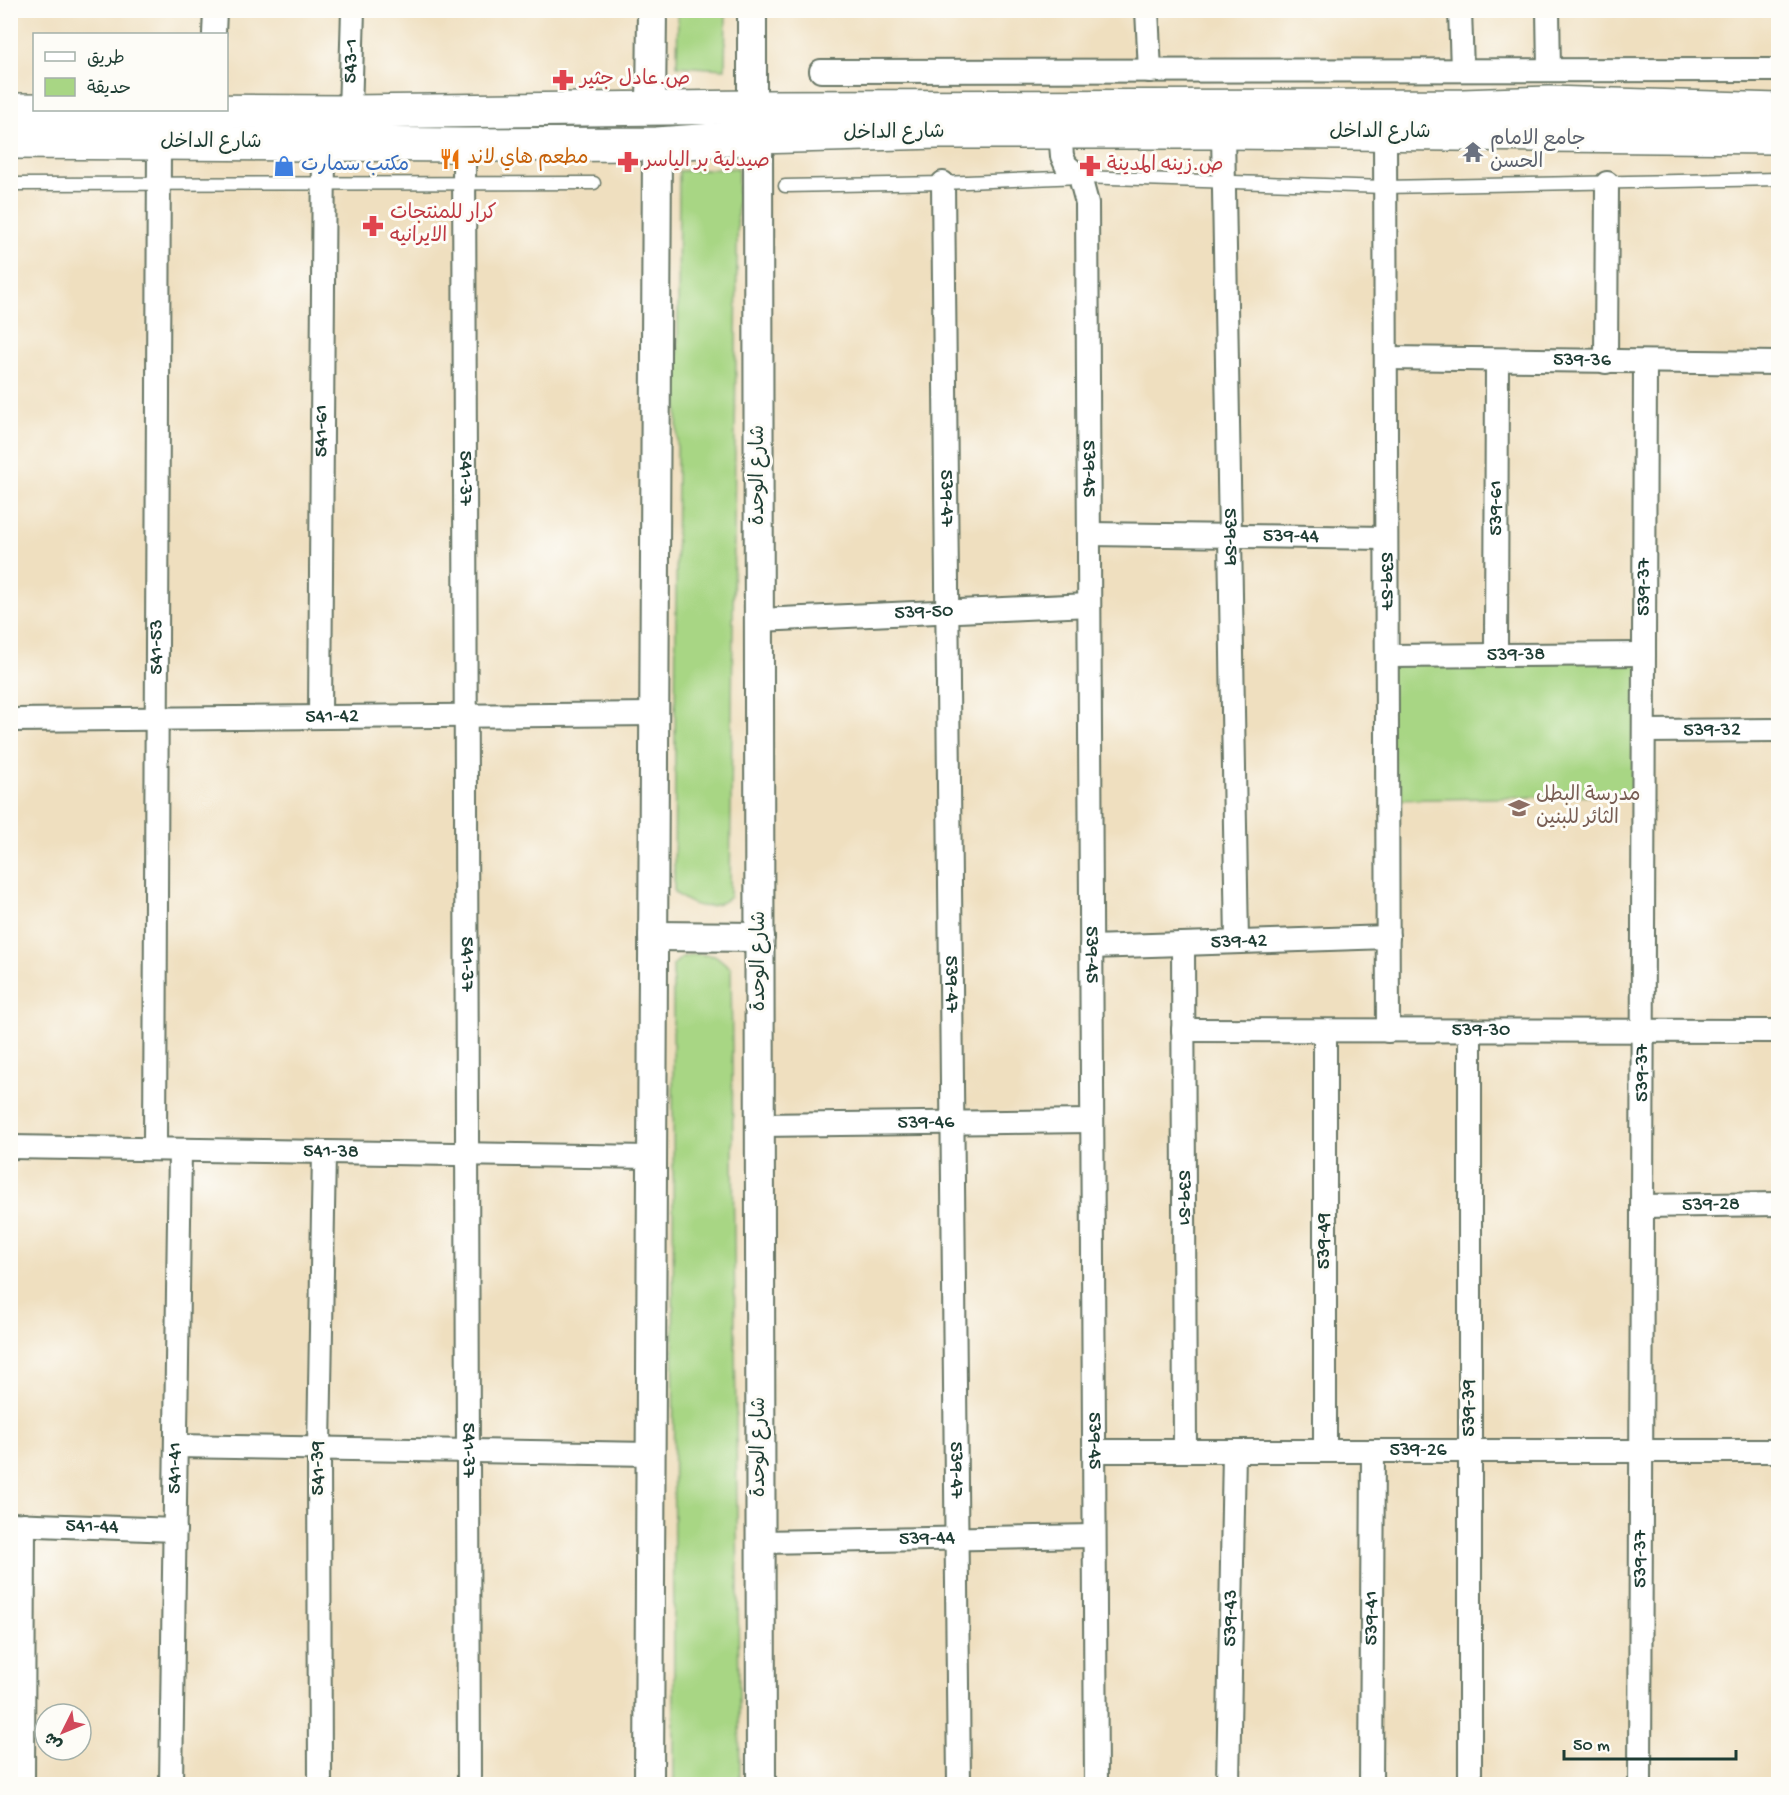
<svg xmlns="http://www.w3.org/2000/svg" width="1789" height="1795" viewBox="0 0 1789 1795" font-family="'Gochi Hand','Playpen Sans Arabic',sans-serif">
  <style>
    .green { fill: #a8d684; stroke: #648a5c; stroke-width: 1.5 }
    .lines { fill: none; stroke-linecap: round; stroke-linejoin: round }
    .service-casing { stroke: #687665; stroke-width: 15 }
    .minor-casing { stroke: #687665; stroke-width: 26 }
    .tertiary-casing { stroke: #687665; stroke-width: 32 }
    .primary-casing { stroke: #687665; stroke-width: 36 }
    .service { stroke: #fff; stroke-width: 12 }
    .minor { stroke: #fff; stroke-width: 22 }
    .tertiary { stroke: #fff; stroke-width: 28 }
    .primary { stroke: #fff; stroke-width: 33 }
    .labels { text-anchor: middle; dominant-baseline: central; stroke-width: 6; stroke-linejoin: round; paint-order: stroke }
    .street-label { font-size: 20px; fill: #1f3d34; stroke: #fdfcf7 }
    .health-label { font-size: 20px; fill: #be3a42; stroke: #fdfcf7; text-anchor: start }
    .worship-label { font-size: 20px; fill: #5b616d; stroke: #fdfcf7; text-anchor: start }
    .food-label { font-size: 20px; fill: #c56008; stroke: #fdfcf7; text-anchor: start }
    .shop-label { font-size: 20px; fill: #366cbe; stroke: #fdfcf7; text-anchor: start }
    .education-label { font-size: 20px; fill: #785e54; stroke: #fdfcf7; text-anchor: start }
  </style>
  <rect width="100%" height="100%" fill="#fdfcf7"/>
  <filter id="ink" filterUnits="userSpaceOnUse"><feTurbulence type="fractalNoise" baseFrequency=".0167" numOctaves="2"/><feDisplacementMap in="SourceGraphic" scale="12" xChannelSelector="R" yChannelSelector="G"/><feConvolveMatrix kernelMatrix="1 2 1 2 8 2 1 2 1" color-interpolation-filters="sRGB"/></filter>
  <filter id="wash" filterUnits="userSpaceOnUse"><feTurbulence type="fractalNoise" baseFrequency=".008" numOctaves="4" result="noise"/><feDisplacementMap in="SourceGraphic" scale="24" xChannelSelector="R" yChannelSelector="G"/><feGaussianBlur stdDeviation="1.35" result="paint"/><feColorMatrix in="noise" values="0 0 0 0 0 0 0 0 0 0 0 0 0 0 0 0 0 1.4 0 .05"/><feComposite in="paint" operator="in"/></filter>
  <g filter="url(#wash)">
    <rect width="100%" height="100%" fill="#efdfbf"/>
    <!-- green -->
    <g class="green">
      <path d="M678 11H726L725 69 677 66Z"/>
      <path d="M738 168 730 897C710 913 692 907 674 892L679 171Z"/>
      <path d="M1644 654V795L1383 800 1387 656Z"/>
      <path d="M695 954 716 956 731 968 740 1784H674L673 965 682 957Z"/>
    </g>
  </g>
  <g filter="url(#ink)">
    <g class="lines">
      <defs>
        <g id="service">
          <path d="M10 184C205 183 400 185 594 183"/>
          <path d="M785 186 943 183 1080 177 1385 187 1778 179"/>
        </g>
        <g id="minor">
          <path d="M1147 10 1150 71"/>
          <path d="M1460 10 1462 70"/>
          <path d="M1548 10 1549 70"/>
          <path d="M214 34 215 10"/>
          <path d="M821 71 1778 70"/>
          <path id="s1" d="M350 112 353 10"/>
          <path id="s2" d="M1060 132 1062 156 1066 165 1080 177 1087 203 1096 1784"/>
          <path id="s3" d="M1223 132 1237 942"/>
          <path id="s4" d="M1385 133 1388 1031"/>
          <path id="s5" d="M464 145 469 1784"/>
          <path id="s6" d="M943 183 959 1784"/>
          <path id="s7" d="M1386 358 1778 363"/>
          <path d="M1606 362 1607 183"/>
          <path id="s8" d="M1089 534 1386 538"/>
          <path id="s9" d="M759 620 1089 605"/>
          <path id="s10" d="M1496 655 1497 360"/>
          <path id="s11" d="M1387 656 1644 654"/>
          <path id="s12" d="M320 717 324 143"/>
          <path id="s13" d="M10 720 654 714"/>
          <path id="s14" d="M1644 731 1778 730"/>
          <path id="s15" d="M1183 944 1185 1451"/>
          <path id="s16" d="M1091 947 1388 937"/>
          <path id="s17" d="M1183 1030 1778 1031"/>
          <path d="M1470 1031V1784"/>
          <path id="s18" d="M760 1125 1092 1121"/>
          <path id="s19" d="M10 1147 652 1157"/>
          <path id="s20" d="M155 1149 159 142"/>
          <path id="s21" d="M1642 1206 1778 1204"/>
          <path d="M176 1446 651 1454"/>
          <path id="s22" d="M1094 1451H1778"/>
          <path d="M1325 1451V1031"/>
          <path id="s23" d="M10 1524 175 1530"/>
          <path id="s24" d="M761 1542 1094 1536"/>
          <path d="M23 1784 24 1524"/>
          <path id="s25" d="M171 1784 180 1150"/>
          <path d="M320 1784 319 1448 324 1152"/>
          <path id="s26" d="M1228 1784 1234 1451"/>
          <path id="s27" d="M1371 1784 1373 1451"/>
          <path id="s28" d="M1640 1784 1645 362"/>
        </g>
        <g id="tertiary">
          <path d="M752 10V107"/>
          <path d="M651 110 652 10"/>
          <path d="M758 137 761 1784"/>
          <path d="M653 936 760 937"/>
          <path d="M649 1784 657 144"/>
        </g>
        <g id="primary">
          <path d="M10 110 350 112 752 107 1463 106 1549 103 1778 110"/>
          <path d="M10 142 464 145 657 144 758 137 938 132H1223L1778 137"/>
        </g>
      </defs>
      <!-- service casing -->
      <use href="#service" class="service-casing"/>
      <!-- minor casing -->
      <use href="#minor" class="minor-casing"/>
      <!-- tertiary casing -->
      <use href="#tertiary" class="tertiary-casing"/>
      <!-- primary casing -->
      <use href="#primary" class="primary-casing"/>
      <!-- service -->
      <use href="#service" class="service"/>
      <!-- minor -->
      <use href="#minor" class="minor"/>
      <!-- tertiary -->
      <use href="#tertiary" class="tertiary"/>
      <!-- primary -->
      <use href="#primary" class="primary"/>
    </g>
  </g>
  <!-- icons -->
  <defs>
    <symbol id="pharmacy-bare" viewBox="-9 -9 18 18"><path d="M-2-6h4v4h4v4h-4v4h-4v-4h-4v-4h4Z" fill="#e0444e" stroke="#fdfcf7" stroke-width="2.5" paint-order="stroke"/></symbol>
    <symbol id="temple-bare" viewBox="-9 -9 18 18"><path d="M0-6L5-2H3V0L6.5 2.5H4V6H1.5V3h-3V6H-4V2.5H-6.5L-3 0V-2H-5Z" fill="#6b7280" stroke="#fdfcf7" stroke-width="2.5" paint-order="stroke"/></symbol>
    <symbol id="restaurant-bare" viewBox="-9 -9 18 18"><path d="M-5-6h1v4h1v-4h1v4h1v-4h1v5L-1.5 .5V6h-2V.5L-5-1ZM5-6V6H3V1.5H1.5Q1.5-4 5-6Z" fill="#e8710a" stroke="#fdfcf7" stroke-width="2.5" paint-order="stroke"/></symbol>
    <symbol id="shop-bare" viewBox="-9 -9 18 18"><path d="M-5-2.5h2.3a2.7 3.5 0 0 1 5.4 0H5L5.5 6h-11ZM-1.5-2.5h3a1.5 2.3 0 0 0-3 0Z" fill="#3f7fe0" stroke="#fdfcf7" stroke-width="2.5" paint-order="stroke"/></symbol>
    <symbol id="school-bare" viewBox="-9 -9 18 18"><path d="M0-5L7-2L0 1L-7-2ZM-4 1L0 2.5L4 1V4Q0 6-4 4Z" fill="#8d6e63" stroke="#fdfcf7" stroke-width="2.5" paint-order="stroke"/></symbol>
  </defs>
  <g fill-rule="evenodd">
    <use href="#pharmacy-bare" x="548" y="65" width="30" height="30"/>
    <use href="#temple-bare" x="1458" y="137" width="30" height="30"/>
    <use href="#restaurant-bare" x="435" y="144" width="30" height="30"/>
    <use href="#pharmacy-bare" x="613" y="147" width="30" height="30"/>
    <use href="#shop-bare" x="269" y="151" width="30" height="30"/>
    <use href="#pharmacy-bare" x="1075" y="151" width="30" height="30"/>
    <use href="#pharmacy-bare" x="358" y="211" width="30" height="30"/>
    <use href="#school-bare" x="1504" y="793" width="30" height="30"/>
  </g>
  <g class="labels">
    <!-- street labels -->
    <g class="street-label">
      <text stroke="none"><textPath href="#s1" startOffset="51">543-1</textPath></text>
      <text x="1380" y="133">شارع الداخل</text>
      <text transform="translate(894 134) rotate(-1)">شارع الداخل</text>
      <text x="211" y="143">شارع الداخل</text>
      <text stroke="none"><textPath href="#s7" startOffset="196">539-36</textPath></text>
      <text stroke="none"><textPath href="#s12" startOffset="286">541-61</textPath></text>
      <text stroke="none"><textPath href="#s2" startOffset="345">539-45</textPath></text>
      <text transform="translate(759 475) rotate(-90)">شارع الوحدة</text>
      <text stroke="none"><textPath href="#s5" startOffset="333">541-37</textPath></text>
      <text stroke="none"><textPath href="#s6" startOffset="315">539-47</textPath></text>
      <text stroke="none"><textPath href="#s10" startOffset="147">539-61</textPath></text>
      <text stroke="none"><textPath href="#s3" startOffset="405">539-59</textPath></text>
      <text stroke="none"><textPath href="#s8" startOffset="202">539-44</textPath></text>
      <text stroke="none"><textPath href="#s4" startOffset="448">539-57</textPath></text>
      <text stroke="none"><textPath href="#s28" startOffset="1197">539-37</textPath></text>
      <text stroke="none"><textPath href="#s9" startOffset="165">539-50</textPath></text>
      <text stroke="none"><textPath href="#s20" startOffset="502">541-53</textPath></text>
      <text stroke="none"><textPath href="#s11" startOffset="129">539-38</textPath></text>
      <text stroke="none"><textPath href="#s13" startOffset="322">541-42</textPath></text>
      <text stroke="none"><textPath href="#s14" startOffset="68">539-32</textPath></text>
      <text stroke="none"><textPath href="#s16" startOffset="148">539-42</textPath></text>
      <text stroke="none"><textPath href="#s2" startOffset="831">539-45</textPath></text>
      <text transform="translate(760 961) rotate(-90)">شارع الوحدة</text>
      <text stroke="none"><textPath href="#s5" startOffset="819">541-37</textPath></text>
      <text stroke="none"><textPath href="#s6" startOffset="801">539-47</textPath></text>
      <text stroke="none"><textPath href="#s17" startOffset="298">539-30</textPath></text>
      <text stroke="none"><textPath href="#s28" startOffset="711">539-37</textPath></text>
      <text stroke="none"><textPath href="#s18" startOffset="166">539-46</textPath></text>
      <text stroke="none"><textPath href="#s19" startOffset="321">541-38</textPath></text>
      <text stroke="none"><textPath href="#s15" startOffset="254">539-51</textPath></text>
      <text stroke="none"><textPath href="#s21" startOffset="69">539-28</textPath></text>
      <text transform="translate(1325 1241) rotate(-90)">539-49</text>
      <text transform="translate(1470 1408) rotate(-90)">539-39</text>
      <text stroke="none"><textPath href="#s2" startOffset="1317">539-45</textPath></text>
      <text transform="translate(760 1447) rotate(-90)">شارع الوحدة</text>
      <text stroke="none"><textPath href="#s5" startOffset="1305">541-37</textPath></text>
      <text stroke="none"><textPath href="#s22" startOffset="324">539-26</textPath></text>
      <text stroke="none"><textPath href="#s25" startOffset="316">541-41</textPath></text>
      <text transform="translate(319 1468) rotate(-90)">541-39</text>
      <text stroke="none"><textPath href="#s6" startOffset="1287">539-47</textPath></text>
      <text stroke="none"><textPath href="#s23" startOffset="82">541-44</textPath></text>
      <text stroke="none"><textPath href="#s24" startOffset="166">539-44</textPath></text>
      <text stroke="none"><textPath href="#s28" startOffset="225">539-37</textPath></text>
      <text stroke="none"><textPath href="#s26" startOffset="166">539-43</textPath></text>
      <text stroke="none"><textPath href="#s27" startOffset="166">539-41</textPath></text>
    </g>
    <!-- health labels -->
    <g class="health-label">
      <text x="580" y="80">ص.عادل جثير</text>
      <text x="645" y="162">صيدلية بر الياسر</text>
      <text x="1107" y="166">ص.زينه المدينة</text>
      <text x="390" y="214">كرار للمنتجات<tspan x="390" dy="23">الايرانيه</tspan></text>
    </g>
    <!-- worship labels -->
    <g class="worship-label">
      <text x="1490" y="140">جامع الامام<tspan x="1490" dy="23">الحسن</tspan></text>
    </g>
    <!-- food labels -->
    <g class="food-label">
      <text x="467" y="159">مطعم هاي لاند</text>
    </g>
    <!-- shop labels -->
    <g class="shop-label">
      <text x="301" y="166">مكتب سمارت</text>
    </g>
    <!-- education labels -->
    <g class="education-label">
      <text x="1536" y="796">مدرسة البطل<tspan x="1536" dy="23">الثائر للبنين</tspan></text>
    </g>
  </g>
  <!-- margin -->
  <rect width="1789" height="1795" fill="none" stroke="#fdfcf7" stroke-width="36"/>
  <!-- legend -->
  <rect x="33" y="33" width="195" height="78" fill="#fdfcf7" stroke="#a4b0a9" stroke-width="1.5"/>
  <rect x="45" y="52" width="30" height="9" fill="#ffffff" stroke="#a4b0a9" stroke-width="1.5"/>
  <text x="87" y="63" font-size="18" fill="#1f3d34">طريق</text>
  <rect x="45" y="78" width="30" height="18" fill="#a8d684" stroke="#a4b0a9" stroke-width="1.5"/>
  <text x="87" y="93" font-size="18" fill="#1f3d34">حديقة</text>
  <!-- north arrow -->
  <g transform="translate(63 1732) rotate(227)"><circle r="28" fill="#fdfcf7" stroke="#a4b0a9" stroke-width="1.5"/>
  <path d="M0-4.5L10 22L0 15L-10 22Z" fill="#d1495b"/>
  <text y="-9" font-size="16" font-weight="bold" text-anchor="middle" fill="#1f3d34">ش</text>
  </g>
  <!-- scale -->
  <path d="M1564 1750v9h172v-9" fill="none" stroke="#1f3d34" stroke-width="3"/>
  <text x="1573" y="1750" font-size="18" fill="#1f3d34" stroke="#fdfcf7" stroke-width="4.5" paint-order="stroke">50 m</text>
</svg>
